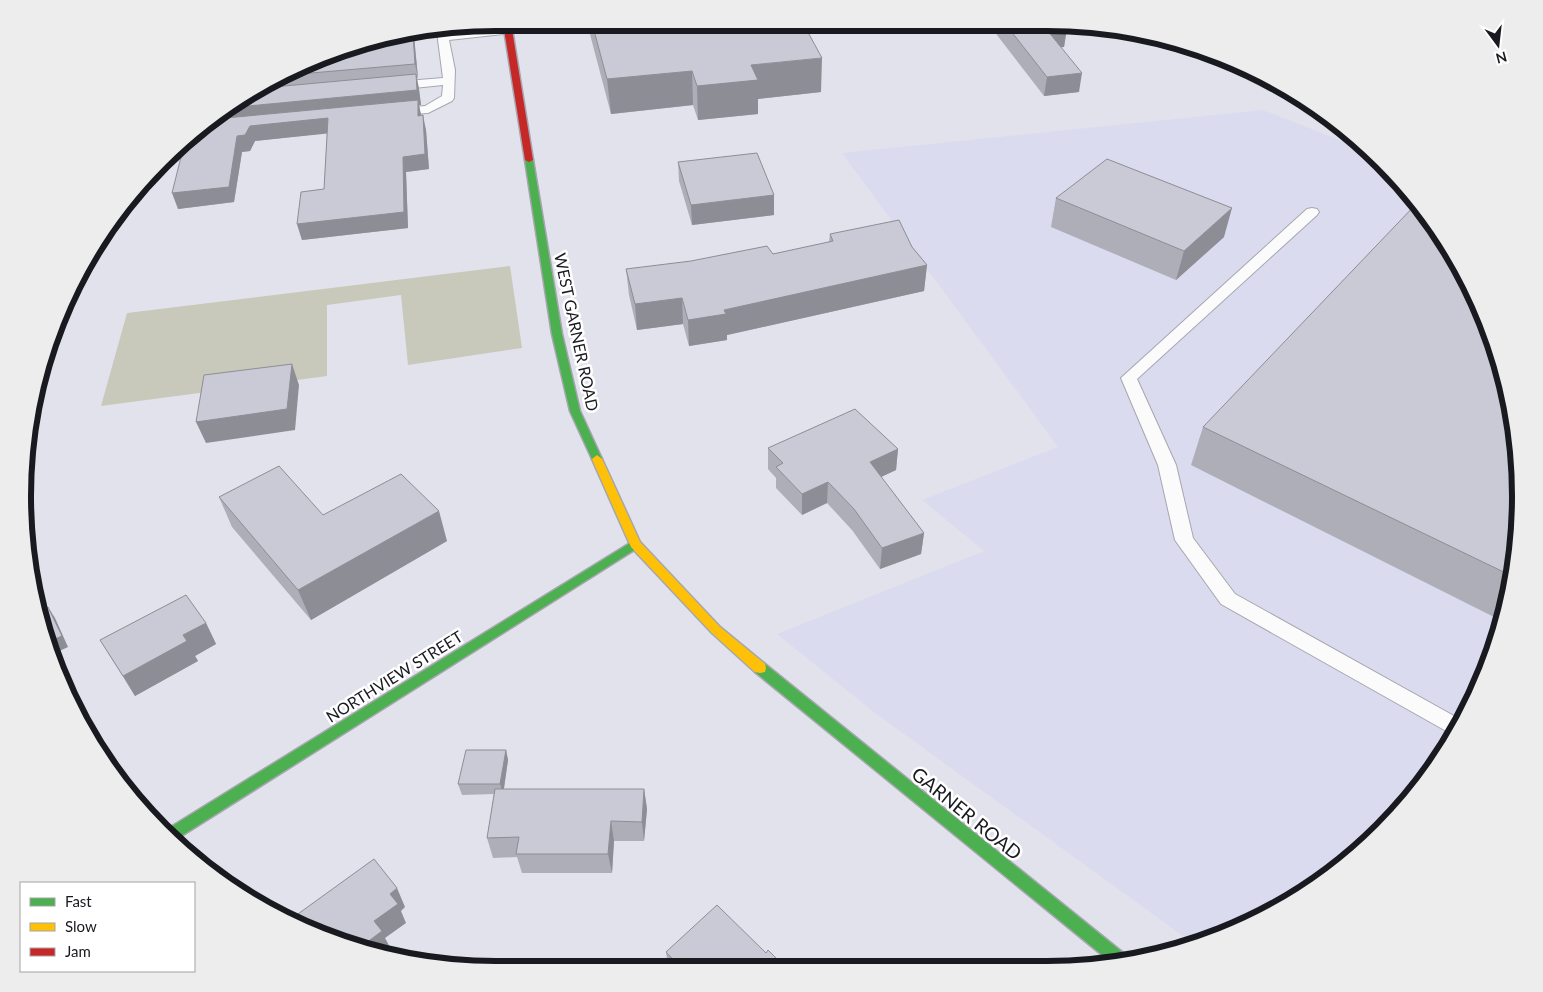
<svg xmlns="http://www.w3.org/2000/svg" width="1543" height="992" viewBox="0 0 1543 992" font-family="Lato,sans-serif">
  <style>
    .built { fill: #dadbef }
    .green { fill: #c8c9ba }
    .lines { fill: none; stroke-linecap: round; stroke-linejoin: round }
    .lane-casing { stroke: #a6a6ae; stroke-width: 2 }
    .fast-casing { stroke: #a6a6ae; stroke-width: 3 }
    .slow-casing { stroke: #a6a6ae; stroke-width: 3 }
    .jam-casing { stroke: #a6a6ae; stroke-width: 3 }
    .lane { fill: #fbfbfc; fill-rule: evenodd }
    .fast { fill: #4caf50; fill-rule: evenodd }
    .slow { fill: #ffc107; fill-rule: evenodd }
    .jam { fill: #c62828; fill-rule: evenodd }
    .wall { fill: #aeaeb8 }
    .shaded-wall { fill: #8d8d96 }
    .building { fill: #cacad6; stroke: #8d8d96 }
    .labels { text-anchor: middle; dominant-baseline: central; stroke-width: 5; stroke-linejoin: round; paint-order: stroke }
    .street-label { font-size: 16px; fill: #191920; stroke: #fff }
    .near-street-label { font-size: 19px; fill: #191920; stroke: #fff }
    .rim { fill: none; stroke: #191920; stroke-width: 6 }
  </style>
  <rect width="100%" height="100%" fill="#e2e2ed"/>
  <!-- built -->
  <path class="built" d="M1263 110 1370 152 1422 208 1516 558 1495 648 1457 732 1403 808 1335 872 1256 921 1194 944 875 713 777 634 984 551 922 500 1058 447 842 153Z"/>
  <!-- green -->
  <path class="green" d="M510 266 522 348 408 365 401 295 327 305V376L101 406 127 313Z"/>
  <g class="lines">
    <defs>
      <g id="lane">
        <path d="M509 28 515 31 513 33 449 40 455 70 454 98 452 101 428 113 393 115 391 112 393 109 425 106 442 96 443 85 394 90 388 86 394 82 443 78 437 32 447 31 448 33Z"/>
        <path d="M1312 208 1317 209 1319 212 1317 215 1137 379 1176 465 1193 538 1235 594 1463 721 1455 736 1221 604 1175 540 1158 465 1121 378 1307 209Z"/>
      </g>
      <g id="fast">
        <path d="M526 158H532L533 160 562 334 580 411 602 459 597 463 592 459 570 411 552 334 525 160Z"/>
        <path d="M635 540 639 541 641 544 639 547 175 840 166 830Z"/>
        <path d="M760 663 765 664 1127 956 1129 960 1112 963 755 672 754 668 755 664Z"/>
      </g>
      <path id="slow" d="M597 455 602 459 640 542 720 627 765 664 766 668 765 672 760 673 755 672 712 633 631 547 592 459Z"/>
      <path id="jam" d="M503 23H511L533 160 529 162 525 160Z"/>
    </defs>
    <!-- lane casing -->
    <use href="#lane" class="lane-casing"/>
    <!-- fast casing -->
    <use href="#fast" class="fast-casing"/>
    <!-- slow casing -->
    <use href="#slow" class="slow-casing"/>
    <!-- jam casing -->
    <use href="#jam" class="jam-casing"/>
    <!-- lane -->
    <use href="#lane" class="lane"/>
    <!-- fast -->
    <use href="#fast" class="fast"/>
    <!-- slow -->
    <use href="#slow" class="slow"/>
    <!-- jam -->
    <use href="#jam" class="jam"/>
  </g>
  <!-- wall -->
  <g class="wall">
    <path d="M587 23 680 24 681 26 821 92 758 99V114L698 120 693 105 611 114Z"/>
    <path d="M990 26H1065L1067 28 1064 47H1060L1079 92 1044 96Z"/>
    <path d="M414 36 418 78H417L419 89 421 105H419L421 115 426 130 429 169 406 172 408 228 302 240 297 224 324 189 327 133 255 141 250 151 242 152 234 202 178 209 233 102 344 48Z"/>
    <path d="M678 162 774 195V215L692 225 679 181Z"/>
    <path d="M1056 198 1224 237 1176 280 1051 227Z"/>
    <path d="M830 234 912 247 927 265 924 291 727 335V340L689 346 683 324 637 330 629 295 626 269 773 254 829 242Z"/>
    <path d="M1203 427 1516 558 1502 621 1191 465Z"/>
    <path d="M768 448 898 449 896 470 881 477 924 533 921 554 880 569 852 530 827 503 802 515 776 488V478L768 469Z"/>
    <path d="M219 497 323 515 447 541 311 620 232 527Z"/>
    <path d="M206 623 216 644 195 656 198 661 135 696 100 640Z"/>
    <path d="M506 750 508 760 504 789H644L647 809 644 841H614L612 873H522L517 857 493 858 487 838 494 794 462 795 458 784Z"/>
    <path d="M666 952 766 953 785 967H668Z"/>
  </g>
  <!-- shaded-wall -->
  <g class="shaded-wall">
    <path d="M1067 28 1064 47 1044 49 1047 30Z"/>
    <path d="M413 36H414L418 78 415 64Z"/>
    <path d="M822 58 821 92 758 99V114L698 120 697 86 751 65Z"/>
    <path d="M692 71 693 105 611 114 607 79Z"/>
    <path d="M1082 73 1079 92 1044 96 1047 77Z"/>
    <path d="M416 74 419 89 421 105H419L421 115 418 116V105L209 125 227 108Z"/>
    <path d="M423 115 426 130 429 169 406 172 408 228 302 240 297 224 403 157Z"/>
    <path d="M328 118 332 133 255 141 250 151 242 152 234 202 178 209 172 193 250 126Z"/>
    <path d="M774 195V215L692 225 691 205Z"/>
    <path d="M1232 208 1224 237 1176 280 1184 251Z"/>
    <path d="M927 265 924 291 727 335V340L689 346 688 320 724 310Z"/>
    <path d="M682 298 683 324 637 330 635 304Z"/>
    <path d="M292 364 299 385 295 430 206 443 196 422Z"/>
    <path d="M898 449 896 470 868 483 870 462Z"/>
    <path d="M828 482 827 503 802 515V494Z"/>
    <path d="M439 511 447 541 311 620 298 590Z"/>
    <path d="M924 533 921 554 880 569 882 548Z"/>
    <path d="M48 607 55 618 68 647 53 654 48 642Z"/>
    <path d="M206 623 216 644 195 656 198 661 135 696 123 676 183 635Z"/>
    <path d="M506 750 508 760 503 794 500 784Z"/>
    <path d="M644 789 647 809 644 841 642 822Z"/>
    <path d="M611 821 614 841 612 873 608 854Z"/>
    <path d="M397 888 405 907 401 911 406 923 385 938 391 949 386 953 362 946 374 921 390 894Z"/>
  </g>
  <!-- building -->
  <g class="building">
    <path d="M592 23 680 24 681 26 703 24 804 25 822 58 751 65 758 80 697 86 692 71 607 79Z"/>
    <path d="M1007 26H1065L1067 28 1047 30 1082 73 1047 77Z"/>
    <path d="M413 36 415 64 288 75 344 48Z"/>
    <path d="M416 74 417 90 227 108 233 102 262 88Z"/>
    <path d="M418 100V116L423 115 425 154 403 157 404 212 297 224 301 192 324 189 328 118 250 126 245 135 237 136 229 187 172 193 183 149 215 119Z"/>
    <path d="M757 153 774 195 691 205 678 162Z"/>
    <path d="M1107 159 1232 208 1184 251 1056 198Z"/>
    <path d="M1418 202 1422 208 1472 286 1504 373 1519 465 1516 558 1512 576 1203 427Z"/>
    <path d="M899 220 912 247 927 265 724 310 726 314 688 320 682 298 635 304 626 269 691 261 767 246 773 254 833 241 830 234Z"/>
    <path d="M292 364 287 409 196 422 204 375Z"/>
    <path d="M855 409 898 449 870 462 924 533 882 548 854 509 828 482 802 494 776 467 783 463 768 448Z"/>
    <path d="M279 466 323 515 401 474 439 511 298 590 219 497Z"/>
    <path d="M186 595 206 623 183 635 187 641 123 676 100 640Z"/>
    <path d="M48 607 62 636 48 642 39 618 38 612Z"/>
    <path d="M466 750H506L500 784H458Z"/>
    <path d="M495 789H644L642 822 611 821 608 854H516L519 837 487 838Z"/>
    <path d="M374 859 397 888 390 894 398 904 374 921 382 931 362 946 315 933 291 919Z"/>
    <path d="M717 905 766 953 768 950 785 967H680L666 952Z"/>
  </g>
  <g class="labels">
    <!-- street labels -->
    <g class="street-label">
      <text transform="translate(577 332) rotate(78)">WEST GARNER ROAD</text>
      <text transform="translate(394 676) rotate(-32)">NORTHVIEW STREET</text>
    </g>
    <!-- near-street labels -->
    <g class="near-street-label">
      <text transform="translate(967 813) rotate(39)">GARNER ROAD</text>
    </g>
  </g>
  <!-- crop -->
  <path d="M0 0H1543V992H0ZM496 31H1047A465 465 0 0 1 1512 496V496A465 465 0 0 1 1047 961H496A465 465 0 0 1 31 496V496A465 465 0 0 1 496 31Z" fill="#ededed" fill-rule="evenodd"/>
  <path class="rim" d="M496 31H1047A465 465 0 0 1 1512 496V496A465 465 0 0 1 1047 961H496A465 465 0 0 1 31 496V496A465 465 0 0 1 496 31Z"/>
  <!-- legend -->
  <rect x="20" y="882" width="175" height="90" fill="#ffffff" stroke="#a3a3a6"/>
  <rect x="30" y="898" width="25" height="8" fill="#4caf50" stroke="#a3a3a6"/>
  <text x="65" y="907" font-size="15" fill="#191920">Fast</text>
  <rect x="30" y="923" width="25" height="8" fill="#ffc107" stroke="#a3a3a6"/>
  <text x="65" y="932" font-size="15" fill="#191920">Slow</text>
  <rect x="30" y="948" width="25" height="8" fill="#c62828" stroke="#a3a3a6"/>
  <text x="65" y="957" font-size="15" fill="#191920">Jam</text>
  <!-- north arrow -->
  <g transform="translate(1498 45) rotate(165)" stroke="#ffffff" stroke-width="4" paint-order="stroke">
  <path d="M0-4L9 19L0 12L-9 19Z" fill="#191920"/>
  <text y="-8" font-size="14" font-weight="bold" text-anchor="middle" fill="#191920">N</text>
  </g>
</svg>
